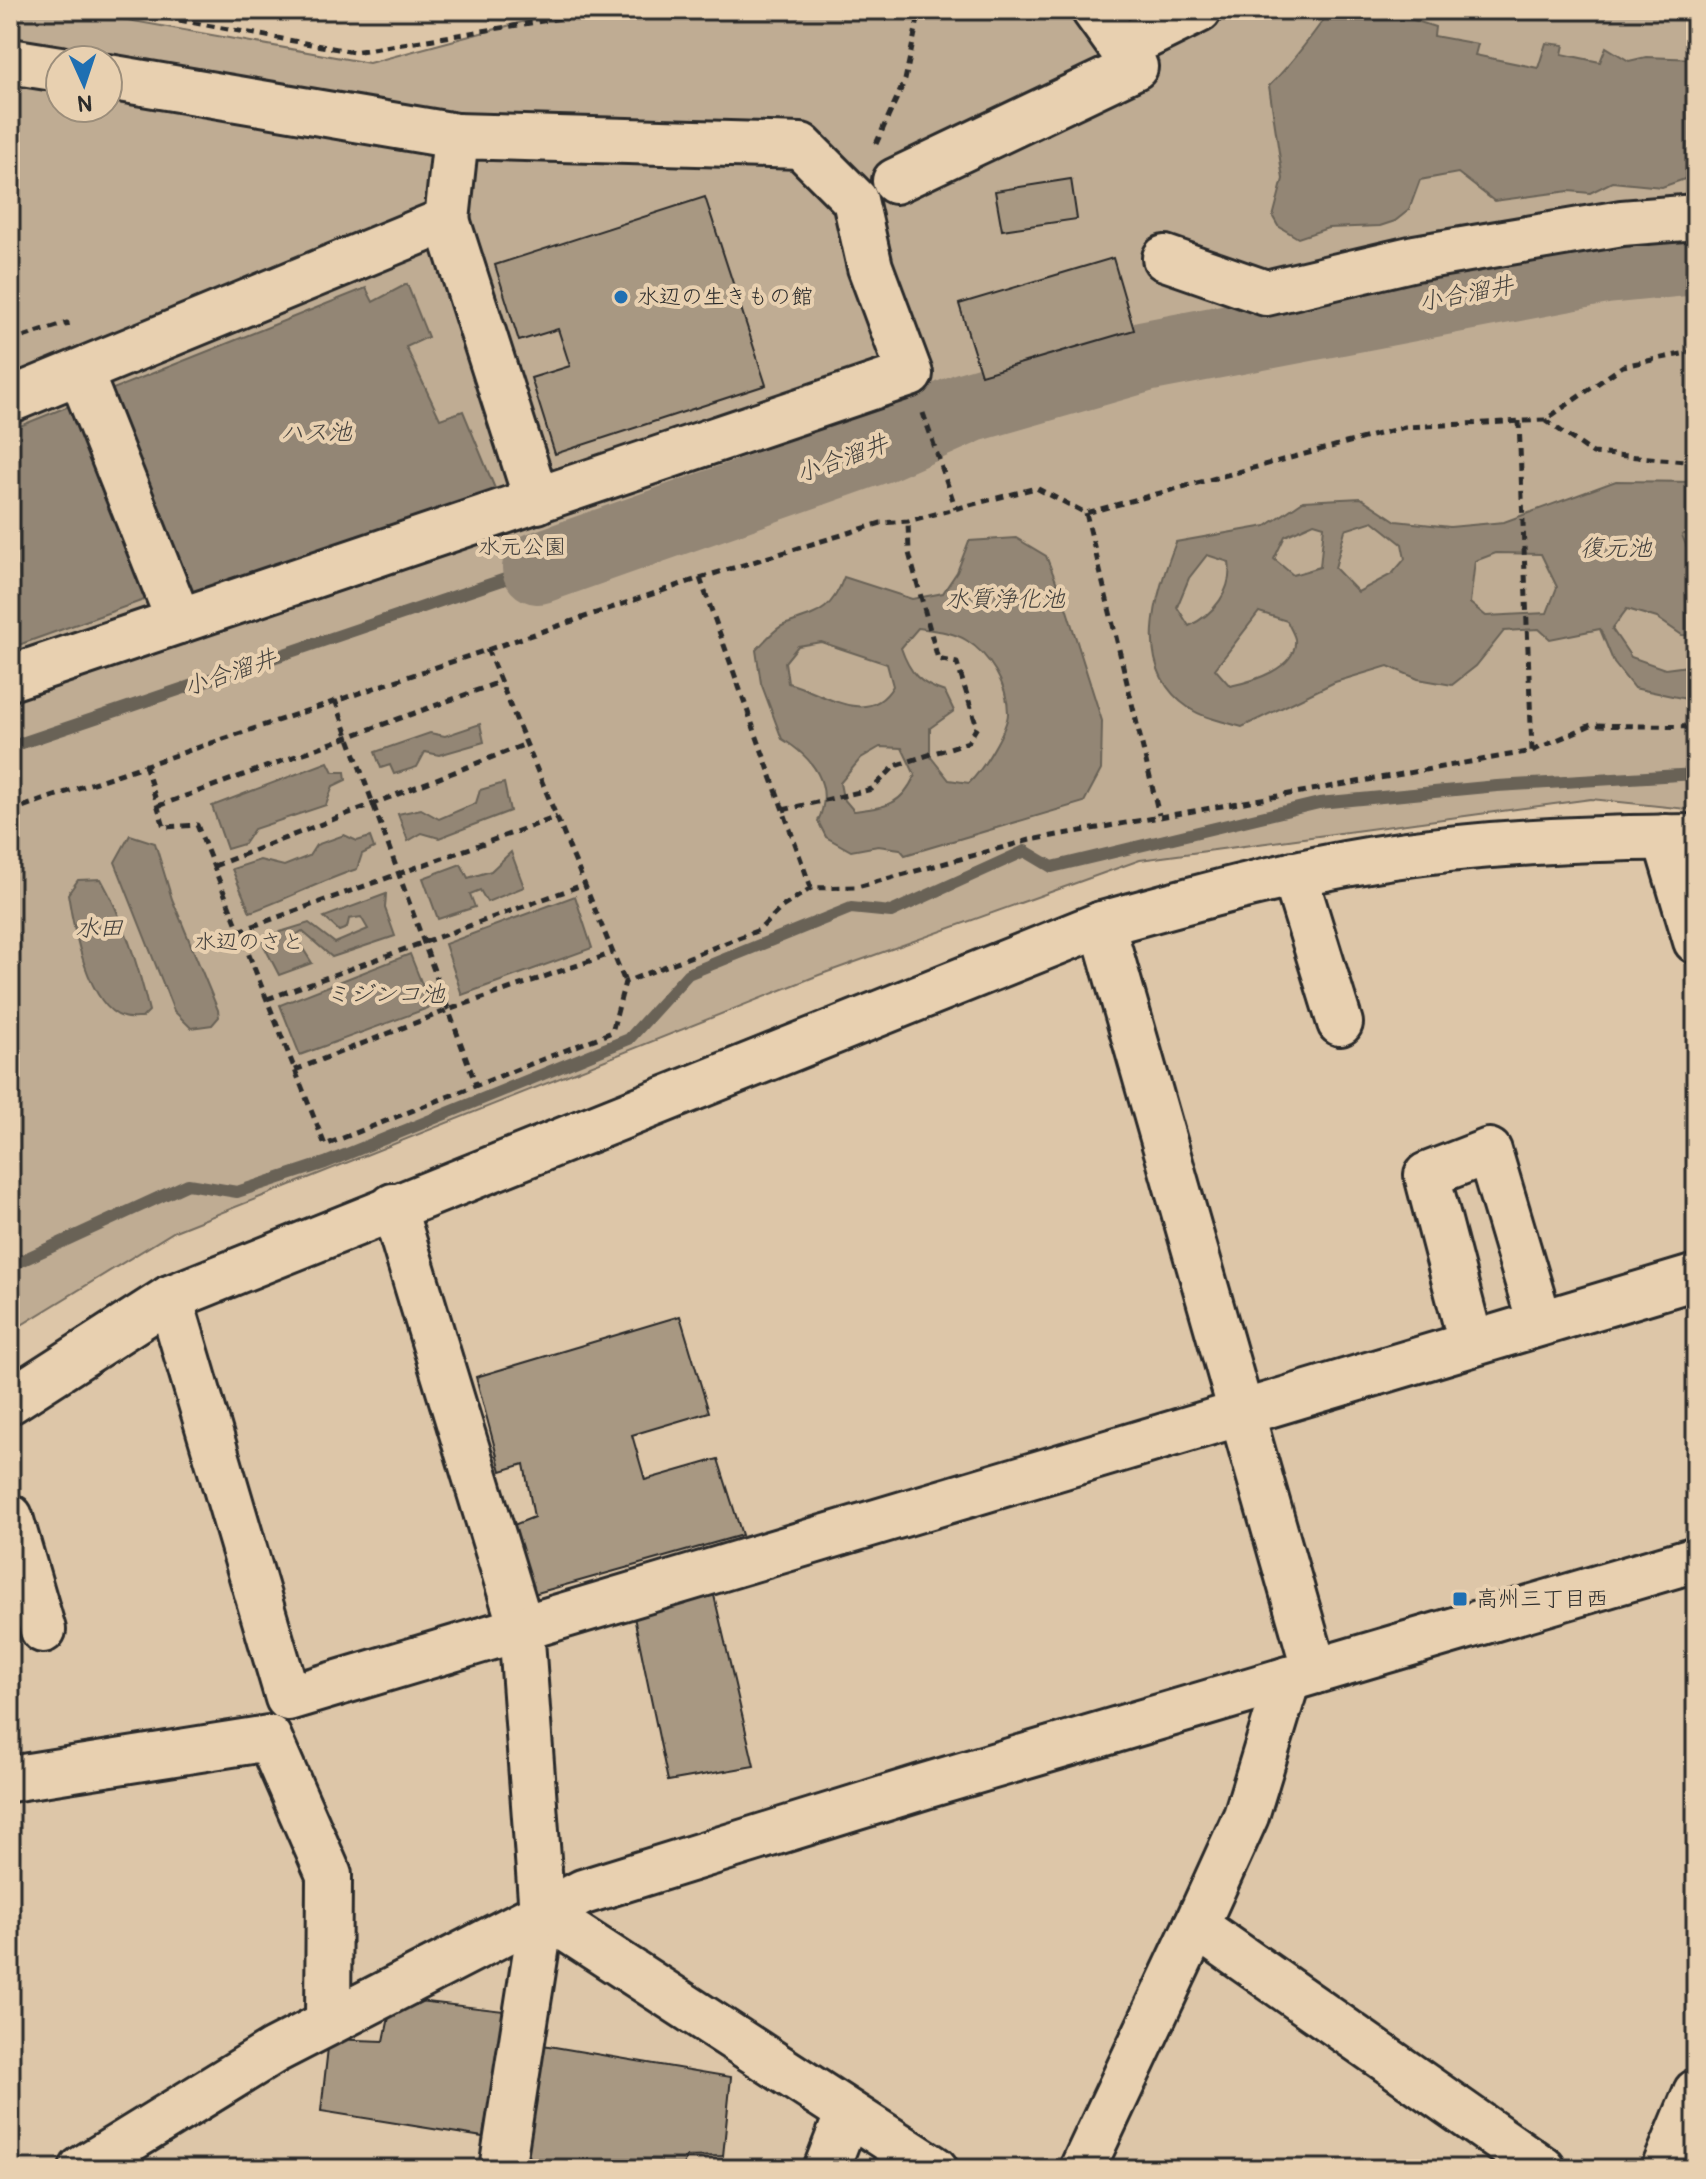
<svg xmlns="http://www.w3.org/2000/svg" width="1706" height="2179" viewBox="0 0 1706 2179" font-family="Pangolin,'Klee One',sans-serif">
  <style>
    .green { fill: #bfac93; stroke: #756c5f; stroke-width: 2; fill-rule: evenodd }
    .water { fill: #938675; stroke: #696257; stroke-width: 2; fill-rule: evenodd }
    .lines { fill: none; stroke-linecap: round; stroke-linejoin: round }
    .stream { stroke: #696257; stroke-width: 12 }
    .river { stroke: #938675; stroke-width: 72 }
    .building { fill: #a89882; stroke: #2b2b2b; stroke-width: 2 }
    .minor-casing { stroke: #2b2b2b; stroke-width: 50 }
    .path { stroke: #2b2b2b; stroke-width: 5; stroke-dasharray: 8 6; stroke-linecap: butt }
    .minor { stroke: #e8d0b0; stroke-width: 44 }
    .poi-dot { fill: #1f6fb2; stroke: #e8d0b0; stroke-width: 3 }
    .labels { text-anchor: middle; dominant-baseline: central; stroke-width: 8; stroke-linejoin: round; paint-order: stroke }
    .poi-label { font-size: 22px; fill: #2b2b2b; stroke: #e8d0b0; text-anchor: start }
    .park-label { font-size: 22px; fill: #413e3b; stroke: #e8d0b0 }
    .water-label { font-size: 24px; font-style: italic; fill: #45423e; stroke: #e8d0b0 }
  </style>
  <rect width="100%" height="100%" fill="#ddc6a8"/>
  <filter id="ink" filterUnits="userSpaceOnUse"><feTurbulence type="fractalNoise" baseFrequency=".0125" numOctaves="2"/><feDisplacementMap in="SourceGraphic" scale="16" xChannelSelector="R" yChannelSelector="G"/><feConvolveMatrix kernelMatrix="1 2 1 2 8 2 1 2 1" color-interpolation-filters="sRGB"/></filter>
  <g filter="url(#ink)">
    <!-- green -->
    <path class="green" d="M10 10H72L369 63 567 10H1696V810L1591 799 1140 860 819 975 175 1231 10 1332ZM60 60H108V108H60Z"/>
    <!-- water -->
    <g class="water">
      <path d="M1341 10 1398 15 1435 27 1434 36 1478 44 1475 55 1538 68 1546 43 1564 45 1562 54 1600 62 1606 47 1629 61 1646 57 1696 59V175L1662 187 1612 182 1590 193 1569 191 1494 201 1458 173 1420 180 1409 210 1395 221 1380 226 1328 228 1298 238 1278 226 1273 217 1283 179 1269 86C1292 63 1310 39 1329 12Z"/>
      <path d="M407 284 428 337 406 347 440 419 463 411 496 491 195 595 108 391 366 288 373 302Z"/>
      <path d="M79 402 158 595 10 648V430Z"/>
      <path d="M1616 481 1696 482V529L1682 535 1696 570V636L1682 635 1657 618 1627 609 1612 629 1631 657 1665 669 1696 665V701L1634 688 1614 663 1600 629 1550 639 1539 629 1504 631 1476 666 1452 685 1418 679 1388 666 1335 682 1242 727C1226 722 1203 718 1189 708 1131 669 1155 596 1176 542L1266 526 1303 501 1361 498 1396 521 1450 527 1504 522ZM1373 521 1402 544 1405 559 1392 574 1358 592 1335 568 1345 530ZM1314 523 1324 526 1320 567 1293 575 1274 559 1285 536ZM1496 553 1541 554 1557 587 1547 613 1486 616 1470 603 1475 561ZM1207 555 1229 562C1233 591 1214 614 1189 626L1177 607 1189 578ZM1259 612 1287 621C1289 626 1294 634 1295 639 1298 669 1250 682 1230 686L1215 669Z"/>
      <path d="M1016 538 1046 556 1065 604 1102 721 1101 770 1084 802 905 855 900 849 878 846 851 851 826 837 818 821C835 785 812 757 782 739L761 683 756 650C764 642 774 629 784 625 817 613 831 613 844 577L912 599 943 593 957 572 969 541ZM918 628C932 630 954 632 966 640 989 654 1008 685 1008 713 1008 729 981 772 969 783L949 780 930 756V728L954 711 945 692C920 684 910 674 901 648ZM821 642 887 664 893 686C868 729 822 692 788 683L785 662 798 646ZM880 747 902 748 915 775C901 806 886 807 854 811L843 798 840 783 861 758Z"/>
      <path d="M480 724 484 742 439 755 425 752 417 767 394 774 390 765 381 768 375 752 430 733 445 736Z"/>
      <path d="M328 762 333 772H345L346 780 333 786 326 805 254 829 244 844 227 849 212 806Z"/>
      <path d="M504 783 510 811 439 838 422 833 408 841 398 814 421 809 439 819 476 803 480 790Z"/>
      <path d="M130 835 155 843 172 899 218 1010 219 1017 212 1025 191 1028 174 1011 115 862Z"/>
      <path d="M344 835 357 841 370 837 374 848 362 854 357 869C318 882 288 899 250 912L232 869 260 860 284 866 309 856 316 845Z"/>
      <path d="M511 852 524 887 487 902 480 890 470 894 475 907 438 919 423 878 461 864 468 878 491 871Z"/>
      <path d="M101 879C124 920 138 964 149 1011L142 1018C136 1018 128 1019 123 1017 88 1007 73 926 68 894L78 880Z"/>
      <path d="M386 894 385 908 395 936 332 957 302 931 295 936 312 963 279 975 260 938 309 923 335 943 368 929 361 917 349 919 347 928 339 931 324 917Z"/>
      <path d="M575 896 592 948 462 995 445 944Z"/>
      <path d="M410 954 431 1007 300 1055 280 1005Z"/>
    </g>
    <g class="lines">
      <!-- stream -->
      <g class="stream">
        <path d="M10 747 538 568"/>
        <path d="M10 1266 188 1184 237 1192 325 1163 629 1039 688 974 851 908 891 912 1025 851 1052 867 1319 803 1497 786 1696 774"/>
      </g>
      <!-- river -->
      <path class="river" d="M538 568 877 448 969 407 1146 356 1606 268 1696 259"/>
    </g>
    <!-- building -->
    <g class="building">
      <path d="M1071 179 1077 219 1002 230 995 191Z"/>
      <path d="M705 197 766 385 555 454 531 378 570 366 558 329 519 341 495 265Z"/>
      <path d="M1113 258 1134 330 981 375 959 304Z"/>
      <path d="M680 1316 709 1412 632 1435 645 1480 718 1459 742 1535 530 1595 511 1526 534 1517 524 1464 501 1471 476 1377Z"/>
      <path d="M713 1591 754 1766 668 1781 633 1612Z"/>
      <path d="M393 1998 504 2011 483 2137 321 2111 329 2039 384 2041Z"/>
      <path d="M537 2044 731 2077 723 2156 686 2157 682 2169H522Z"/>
    </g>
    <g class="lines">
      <defs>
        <g id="minor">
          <path d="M1122 48 1199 10"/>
          <path d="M10 61 60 69"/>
          <path d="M108 77 456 136"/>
          <path d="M895 181 1135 67 1094 10"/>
          <path d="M447 220 537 501"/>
          <path d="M1165 258 1266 293 1415 258 1622 223 1696 217"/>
          <path d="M80 372 179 621"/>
          <path d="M10 400 447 220 456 136 801 146 855 200 870 267 910 374 10 678"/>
          <path d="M1665 837 1696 941"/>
          <path d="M1294 874 1340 1023"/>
          <path d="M1102 924 1315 1671"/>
          <path d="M393 1206 521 1627 542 1913 502 2169"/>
          <path d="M170 1298 288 1698 1696 1277"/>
          <path d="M1471 1343 1427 1175 1489 1151 1540 1323"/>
          <path d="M10 1401 170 1298 1102 924C1192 899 1282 874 1374 859 1479 842 1590 838 1696 837"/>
          <path d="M10 1517 43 1630"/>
          <path d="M1288 1679 1246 1816 1196 1926 1543 2169"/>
          <path d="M10 1779 269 1738 329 1875 328 2021"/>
          <path d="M542 1913 935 2169"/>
          <path d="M82 2169 274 2051 583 1892 925 1786 1696 1559"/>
          <path d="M826 2169 847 2115"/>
          <path d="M1082 2169 1196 1926"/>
          <path d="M1664 2169 1696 2092"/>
        </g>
      </defs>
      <!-- minor casing -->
      <use href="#minor" class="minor-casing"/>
      <!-- path -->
      <g class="path">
        <path d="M124 10 354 52 610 10"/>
        <path d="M876 144 905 80 920 10"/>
        <path d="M10 341 67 323 68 330"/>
        <path d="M923 413 956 509"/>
        <path d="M1545 420 1593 453 1696 462"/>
        <path d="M1519 421 1532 751"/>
        <path d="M1086 513 1159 815"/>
        <path d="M700 578 811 888"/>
        <path d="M487 649 625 982"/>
        <path d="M335 700 476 1085"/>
        <path d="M145 764 164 827 197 825 325 1145 612 1032 625 982 759 930 782 907 811 888 857 887 1030 840 1532 751 1591 725 1696 727"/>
        <path d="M158 806 500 682"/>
        <path d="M783 810 872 789 895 766 968 742 977 727 957 663 938 659 909 553 908 521"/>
        <path d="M10 811 700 578 881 523 908 521 1036 488 1086 513 1405 427 1545 420 1623 366 1696 351"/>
        <path d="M214 866 526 744"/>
        <path d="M239 931 557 817"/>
        <path d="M267 999 585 884"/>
        <path d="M295 1070 448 1010 613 953"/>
      </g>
      <!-- minor -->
      <use href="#minor" class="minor"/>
    </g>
  </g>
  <!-- markers -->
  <g class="poi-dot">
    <circle cx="621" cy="297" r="8"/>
    <rect x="1452" y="1591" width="16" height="16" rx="4"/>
  </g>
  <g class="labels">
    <!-- poi labels -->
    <g class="poi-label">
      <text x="637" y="297">水辺の生きもの館</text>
      <text x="1476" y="1599">高州三丁目西</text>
    </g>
    <!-- park labels -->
    <g class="park-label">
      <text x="522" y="547">水元公園</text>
      <text x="249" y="942">水辺のさと</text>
    </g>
    <!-- water labels -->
    <g class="water-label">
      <text transform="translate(1466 294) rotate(-11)">小合溜井</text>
      <text x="316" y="432">ハス池</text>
      <text transform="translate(842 459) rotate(-20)">小合溜井</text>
      <text x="1616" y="548">復元池</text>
      <text x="1005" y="599">水質浄化池</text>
      <text transform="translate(230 673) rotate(-19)">小合溜井</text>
      <text x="99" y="928">水田</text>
      <text x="385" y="994">ミジンコ池</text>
    </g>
  </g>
  <!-- margin -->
  <rect width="1706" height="2179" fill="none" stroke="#e8d0b0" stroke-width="40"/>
  <rect x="20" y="20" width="1666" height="2139" fill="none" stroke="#2b2b2b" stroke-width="3" filter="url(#ink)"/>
  <!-- north arrow -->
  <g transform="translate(84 84) rotate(177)"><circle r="38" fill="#e8d0b0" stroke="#9c8e7b" stroke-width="2"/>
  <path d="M0-6L14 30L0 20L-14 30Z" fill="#1f6fb2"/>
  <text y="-12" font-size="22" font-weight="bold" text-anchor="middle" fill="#2b2b2b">N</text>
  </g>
</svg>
